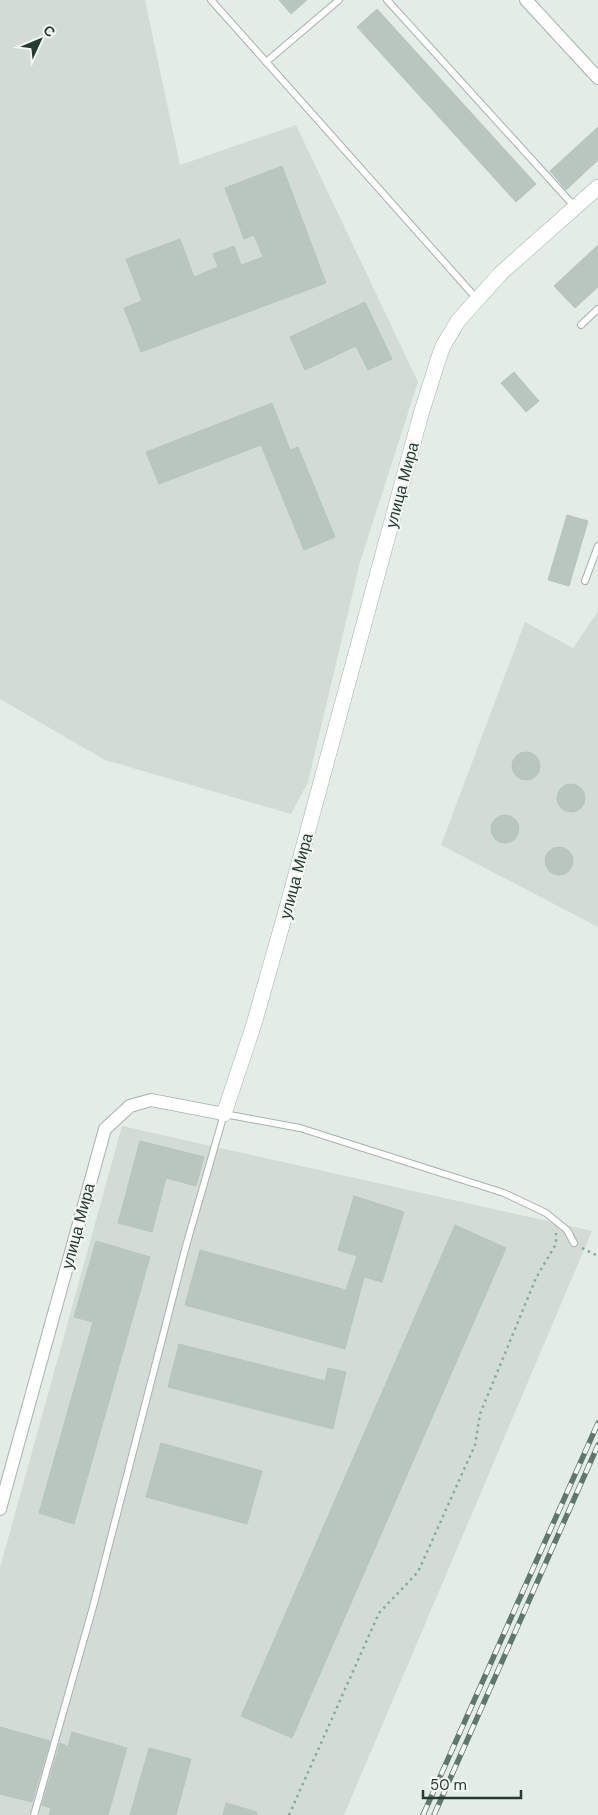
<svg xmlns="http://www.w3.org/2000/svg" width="598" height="1815" viewBox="0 0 598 1815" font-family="'DM Sans',sans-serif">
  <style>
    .built { fill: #d2dbd5 }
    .building { fill: #b9c6bf; stroke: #b6c5bd }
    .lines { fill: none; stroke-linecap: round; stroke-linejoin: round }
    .lane-casing { stroke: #a6b3ad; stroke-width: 8 }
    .street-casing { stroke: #a6b3ad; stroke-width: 14 }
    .secondary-casing { stroke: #a3b6ad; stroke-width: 16 }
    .path { stroke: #87ac9b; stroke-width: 2.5; stroke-dasharray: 2.5 4; stroke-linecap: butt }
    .lane { stroke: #fff; stroke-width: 6 }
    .street { stroke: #fff; stroke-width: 12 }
    .secondary { stroke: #fff; stroke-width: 15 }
    .rail-casing { stroke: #5f776d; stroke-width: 5.5 }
    .rail { stroke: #f4f8f5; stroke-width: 4; stroke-dasharray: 11; stroke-linecap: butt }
    .labels { text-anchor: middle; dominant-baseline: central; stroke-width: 4.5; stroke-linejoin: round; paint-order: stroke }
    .street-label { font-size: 16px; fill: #253b32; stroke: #f4f8f5 }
  </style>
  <rect width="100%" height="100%" fill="#e3ece7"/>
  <!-- built -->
  <g class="built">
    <path d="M0 0H145L180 165 296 125 418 382 360 562 308 782 291 814 105 760 0 699Z"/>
    <path d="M598 611V927L441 845 525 622 573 648Z"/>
    <path d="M122 1126 592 1231 344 1815H0V1568Z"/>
  </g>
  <!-- building -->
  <g class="building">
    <path d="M279 0H307L291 14Z"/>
    <path d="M377 9 536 184 516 202 357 27Z"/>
    <path d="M598 127V160L566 190 550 171Z"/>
    <path d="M282 166 326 283 141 352 124 308 142 301 126 259 180 239 194 277 218 267 213 254 234 246 241 265 263 257 254 235 244 239 225 188Z"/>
    <path d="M598 245V287L575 308 554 286Z"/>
    <path d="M365 302 392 359 368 370 356 346 305 370 290 337Z"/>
    <path d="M514 372 539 401 526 412 501 383Z"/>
    <path d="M272 403 290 450 298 447 335 537 304 550 261 445 159 484 146 452Z"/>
    <path d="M567 515 588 521 569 586 548 580Z"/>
    <circle cx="526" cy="766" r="14"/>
    <circle cx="571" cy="798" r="14"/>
    <circle cx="505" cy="829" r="14"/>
    <circle cx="559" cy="861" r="14"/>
    <path d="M140 1141 204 1157 196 1186 166 1178 152 1232 118 1223Z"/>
    <path d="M354 1196 404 1212 382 1282 364 1277 345 1349 185 1305 200 1250 346 1290 357 1256 338 1250Z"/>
    <path d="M455 1225 506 1248 292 1738 241 1716Z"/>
    <path d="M96 1241 150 1257 74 1524 39 1513 93 1322 74 1317Z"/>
    <path d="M179 1344 325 1381 328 1368 346 1372 333 1429 168 1387Z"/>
    <path d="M161 1443 262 1471 247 1524 146 1497Z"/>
    <path d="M0 1727 50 1741 32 1802 0 1794Z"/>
    <path d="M72 1732 127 1748 108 1815H49L51 1808 42 1805 60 1743 68 1746Z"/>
    <path d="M149 1748 191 1759 176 1815H130Z"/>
    <path d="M226 1803 257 1812V1815H223Z"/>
  </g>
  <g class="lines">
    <defs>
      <g id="lane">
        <path d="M211 0 477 299"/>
        <path d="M387 0 575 207"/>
        <path d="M266 62 339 0"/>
        <path d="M581 325 598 309"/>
        <path d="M585 581 598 546"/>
        <path d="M34 1815 93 1607 186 1246 224 1114 300 1128 504 1193 546 1213 567 1230 574 1243"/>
      </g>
      <g id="street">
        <path d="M526 0 598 78"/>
        <path d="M0 1509 105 1129 130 1106 151 1100 224 1114"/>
      </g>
      <path id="secondary" d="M224 1114 254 1024 286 911 421 414 438 360 443 346 458 321 501 273 598 187"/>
    </defs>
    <!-- lane casing -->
    <use href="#lane" class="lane-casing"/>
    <!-- street casing -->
    <use href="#street" class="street-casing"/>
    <!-- secondary casing -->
    <use href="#secondary" class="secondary-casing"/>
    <!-- path -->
    <g class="path">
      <path d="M582 1248 598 1256"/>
      <path d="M289 1815 379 1613 418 1572 475 1445 480 1414 536 1278 556 1244V1233"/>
    </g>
    <!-- lane -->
    <use href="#lane" class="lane"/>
    <!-- street -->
    <use href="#street" class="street"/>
    <!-- secondary -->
    <use href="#secondary" class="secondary"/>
    <defs>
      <g id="rail">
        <path d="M423 1815 598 1423"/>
        <path d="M434 1815 598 1445"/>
      </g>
    </defs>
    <!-- rail casing -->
    <use href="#rail" class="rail-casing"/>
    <!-- rail -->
    <use href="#rail" class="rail"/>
  </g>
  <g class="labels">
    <!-- street labels -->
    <g class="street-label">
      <text transform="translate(402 485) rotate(-75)">улица Мира</text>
      <text transform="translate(296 876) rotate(-75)">улица Мира</text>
      <text transform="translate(78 1226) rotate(-75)">улица Мира</text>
    </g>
  </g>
  <!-- north arrow -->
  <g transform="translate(40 40) rotate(46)" stroke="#f4f8f5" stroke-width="4" paint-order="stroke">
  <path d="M0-4L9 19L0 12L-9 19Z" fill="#253b32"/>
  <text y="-8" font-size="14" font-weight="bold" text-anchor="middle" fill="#253b32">С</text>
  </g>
  <!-- scale -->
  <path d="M423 1790v8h98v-8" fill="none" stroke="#253b32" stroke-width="2.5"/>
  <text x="430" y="1790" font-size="15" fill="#253b32" stroke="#f4f8f5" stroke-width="4" paint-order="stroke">50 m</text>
</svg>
